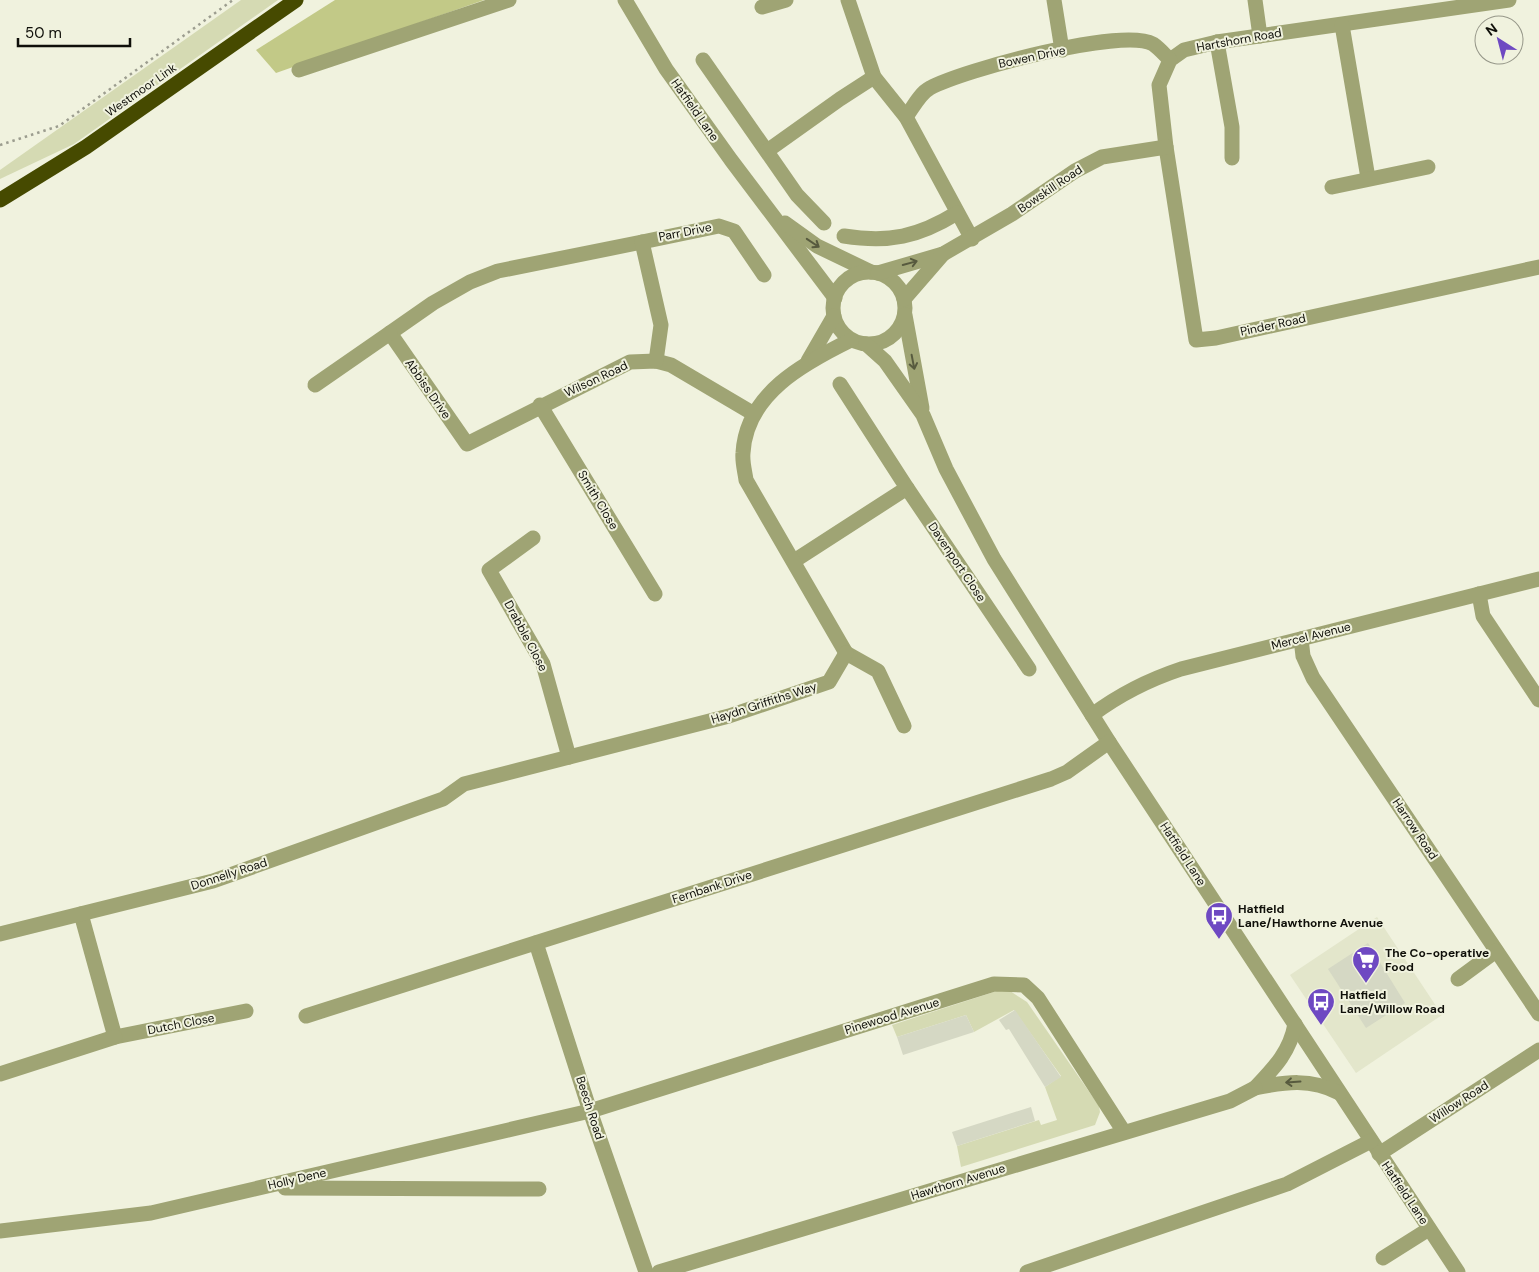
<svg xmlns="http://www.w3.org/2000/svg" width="1539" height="1272" viewBox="0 0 1539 1272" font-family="'DM Sans',sans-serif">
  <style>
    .built { fill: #e3e6cb }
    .green { fill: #d5dab3 }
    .forest { fill: #c2c987 }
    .building { fill: #d5d8c4 }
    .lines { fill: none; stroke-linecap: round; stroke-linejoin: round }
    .path { stroke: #9c9d8f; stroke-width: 2.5; stroke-dasharray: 2.5 4; stroke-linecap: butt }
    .minor { stroke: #9fa474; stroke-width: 15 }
    .highway { stroke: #464a00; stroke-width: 15 }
    .oneway { stroke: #575a3e }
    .labels { text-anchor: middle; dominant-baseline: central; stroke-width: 4; stroke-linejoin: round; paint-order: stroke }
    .street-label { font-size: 12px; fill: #0f0f09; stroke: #f0f2de }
    .poi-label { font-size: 12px; font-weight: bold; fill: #0f0f09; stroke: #f0f2de; text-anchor: start }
  </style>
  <rect width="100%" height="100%" fill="#f0f2de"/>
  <!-- built -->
  <path class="built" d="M1377 917 1442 1015 1356 1073 1290 975Z"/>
  <!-- green -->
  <g class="green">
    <path d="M241 0H278L74 144 0 179V170Z"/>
    <path d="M997 991H1010L1027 1002 1099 1106 1100 1112 1095 1125 961 1167 957 1146 1039 1120 1041 1125 1057 1120 1045 1087 1061 1076 1014 1010 974 1032 966 1015 897 1037 892 1025Z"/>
  </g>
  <!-- forest -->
  <path class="forest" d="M335 0H484L276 73 256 50Z"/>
  <!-- building -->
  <g class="building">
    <path d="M1368 943 1405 1003 1366 1028 1328 969Z"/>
    <path d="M1015 1010 1061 1077 1045 1087 1009 1029 1006 1030 999 1020Z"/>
    <path d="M966 1015 974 1032 903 1055 897 1037Z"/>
    <path d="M1031 1107 1035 1121 957 1146 952 1132Z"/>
  </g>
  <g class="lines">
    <!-- path -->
    <path class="path" d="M0 145 59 126 233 0"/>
    <!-- minor -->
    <g class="minor">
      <path d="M625 0 666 69 731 160 835 298"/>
      <path d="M848 0 874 77 906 117 972 239"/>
      <path d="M1054 0 1062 50"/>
      <path d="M1255 0 1260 36"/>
      <path d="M1509 0 1217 42 1184 50 1170 60 1159 85 1166 147 1196 340 1216 338 1539 267"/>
      <path d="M762 7 786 0"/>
      <path d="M1342 25 1368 178"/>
      <path d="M1217 42 1232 127V158"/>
      <path d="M703 60 797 195 824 223"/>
      <path d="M299 70 509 0"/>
      <path d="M906 117C912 109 920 93 930 88 963 70 1122 27 1153 44 1159 48 1165 55 1170 60"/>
      <path d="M767 151 840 99 874 77"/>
      <path d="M1332 187 1428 167"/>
      <path d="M785 223 817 246 871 272"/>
      <path d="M844 236C889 243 918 237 957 213"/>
      <path d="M642 242 498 271 470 282 433 303 390 333 467 444 630 362 656 361 671 365 754 414"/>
      <circle cx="869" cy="308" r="36"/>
      <path d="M878 273 943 254 1012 214 1075 171 1102 157 1166 147"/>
      <path d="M904 299 943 254"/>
      <path d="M905 315 922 408"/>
      <path d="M866 344 885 361 923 415 946 469 994 559 1109 742 1458 1272"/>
      <path d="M656 361 661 325 642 242 719 226 734 231 764 275"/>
      <path d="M808 361 834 316"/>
      <path d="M315 385 390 333"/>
      <path d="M540 405 655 594"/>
      <path d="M907 488 1029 669"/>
      <path d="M533 538 489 570 543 664 569 757"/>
      <path d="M794 561 907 488 840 384"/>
      <path d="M1479 594 1483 616 1539 700"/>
      <path d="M1301 639 1303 656 1313 678 1539 1014"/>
      <path d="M846 653 746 480C745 472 742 462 743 453 746 394 804 363 851 340"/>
      <path d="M846 653 878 671 904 726"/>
      <path d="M1092 715C1120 694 1148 680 1181 669L1539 579"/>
      <path d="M81 914 115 1037 246 1011"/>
      <path d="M0 934 213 881 443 799 464 784 729 716 829 682 846 653"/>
      <path d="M536 943 590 1111 646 1272"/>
      <path d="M1458 979 1496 951"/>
      <path d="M306 1016 1051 779 1067 772 1109 742"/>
      <path d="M1295 1024C1290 1052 1274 1068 1255 1088 1285 1082 1311 1078 1339 1093"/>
      <path d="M0 1074 115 1037"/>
      <path d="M1379 1154 1539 1050"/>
      <path d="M285 1188 539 1189"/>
      <path d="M0 1231 151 1213 590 1111 994 984 1024 985 1038 998 1124 1132"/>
      <path d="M1383 1258 1429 1229"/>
      <path d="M659 1272 1230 1101 1255 1088"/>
      <path d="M1027 1272 1287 1184 1371 1141"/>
    </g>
    <!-- highway -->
    <path class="highway" d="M0 200 86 147 296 0"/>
  </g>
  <!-- one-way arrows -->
  <defs><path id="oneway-shaft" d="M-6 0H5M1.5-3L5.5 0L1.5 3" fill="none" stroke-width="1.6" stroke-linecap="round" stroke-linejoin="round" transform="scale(1.25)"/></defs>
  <g class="oneway">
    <use href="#oneway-shaft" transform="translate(813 243) rotate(34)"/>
    <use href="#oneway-shaft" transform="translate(910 263) rotate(-15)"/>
    <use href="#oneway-shaft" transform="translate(913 362) rotate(79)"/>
    <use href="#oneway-shaft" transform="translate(1293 1082) rotate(176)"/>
  </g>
  <!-- icons -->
  <defs>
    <symbol id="bus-pin" viewBox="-11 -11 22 30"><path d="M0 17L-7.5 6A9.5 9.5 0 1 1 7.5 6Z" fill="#6e49c2" stroke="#f0f2de"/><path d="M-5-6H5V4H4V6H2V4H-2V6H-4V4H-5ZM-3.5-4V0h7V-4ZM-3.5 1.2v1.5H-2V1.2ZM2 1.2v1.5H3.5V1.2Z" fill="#fff"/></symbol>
    <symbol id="supermarket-pin" viewBox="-11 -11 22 30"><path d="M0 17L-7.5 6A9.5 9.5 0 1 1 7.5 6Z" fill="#6e49c2" stroke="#f0f2de"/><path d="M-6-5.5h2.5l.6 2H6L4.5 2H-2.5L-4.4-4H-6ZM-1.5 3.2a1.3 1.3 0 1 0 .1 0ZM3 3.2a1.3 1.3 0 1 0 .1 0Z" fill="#fff"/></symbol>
  </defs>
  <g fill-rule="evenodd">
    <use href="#bus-pin" x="1203" y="900" width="32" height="43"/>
    <use href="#supermarket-pin" x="1350" y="944" width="32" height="43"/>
    <use href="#bus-pin" x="1305" y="986" width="32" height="43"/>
  </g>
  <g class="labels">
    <!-- street labels -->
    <g class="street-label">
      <text transform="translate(1239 40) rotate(-10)">Hartshorn Road</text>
      <text transform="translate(1032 57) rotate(-12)">Bowen Drive</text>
      <text transform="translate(141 90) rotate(-35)">Westmoor Link</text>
      <text transform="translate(695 110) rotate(55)">Hatfield Lane</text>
      <text transform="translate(1050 189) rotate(-34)">Bowskill Road</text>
      <text transform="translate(685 232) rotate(-11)">Parr Drive</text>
      <text transform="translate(1273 325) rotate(-12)">Pinder Road</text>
      <text transform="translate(596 379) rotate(-25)">Wilson Road</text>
      <text transform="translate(428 389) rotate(55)">Abbiss Drive</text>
      <text transform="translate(598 500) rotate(59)">Smith Close</text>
      <text transform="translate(957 562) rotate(56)">Davenport Close</text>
      <text transform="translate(526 636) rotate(62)">Drabble Close</text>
      <text transform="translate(1311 636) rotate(-14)">Mercel Avenue</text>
      <text transform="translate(764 703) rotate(-18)">Haydn Griffiths Way</text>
      <text transform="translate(1415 829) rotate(56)">Harrow Road</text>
      <text transform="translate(1183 854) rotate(57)">Hatfield Lane</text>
      <text transform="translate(229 874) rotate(-18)">Donnelly Road</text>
      <text transform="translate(712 887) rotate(-18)">Fernbank Drive</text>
      <text transform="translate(892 1016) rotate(-17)">Pinewood Avenue</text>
      <text transform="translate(181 1024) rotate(-11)">Dutch Close</text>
      <text transform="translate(1459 1102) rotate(-33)">Willow Road</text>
      <text transform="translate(590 1108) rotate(72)">Beech Road</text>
      <text transform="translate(297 1179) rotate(-13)">Holly Dene</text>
      <text transform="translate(958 1182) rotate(-17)">Hawthorn Avenue</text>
      <text transform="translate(1405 1193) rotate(56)">Hatfield Lane</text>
    </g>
    <!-- poi labels -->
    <g class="poi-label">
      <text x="1238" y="909">Hatfield<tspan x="1238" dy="14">Lane/Hawthorne Avenue</tspan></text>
      <text x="1385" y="953">The Co-operative<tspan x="1385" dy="14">Food</tspan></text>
      <text x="1340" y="995">Hatfield<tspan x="1340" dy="14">Lane/Willow Road</tspan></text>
    </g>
  </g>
  <!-- north arrow -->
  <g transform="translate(1499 40) rotate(324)"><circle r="24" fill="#f0f2de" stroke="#969789"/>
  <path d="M0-4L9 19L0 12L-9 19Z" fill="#6e49c2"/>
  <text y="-8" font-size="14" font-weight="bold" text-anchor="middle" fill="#0f0f09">N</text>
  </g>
  <!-- scale -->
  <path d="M18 38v8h112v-8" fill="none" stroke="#0f0f09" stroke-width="2.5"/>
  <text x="25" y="38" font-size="15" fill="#0f0f09" stroke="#f0f2de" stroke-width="4" paint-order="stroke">50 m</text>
</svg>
